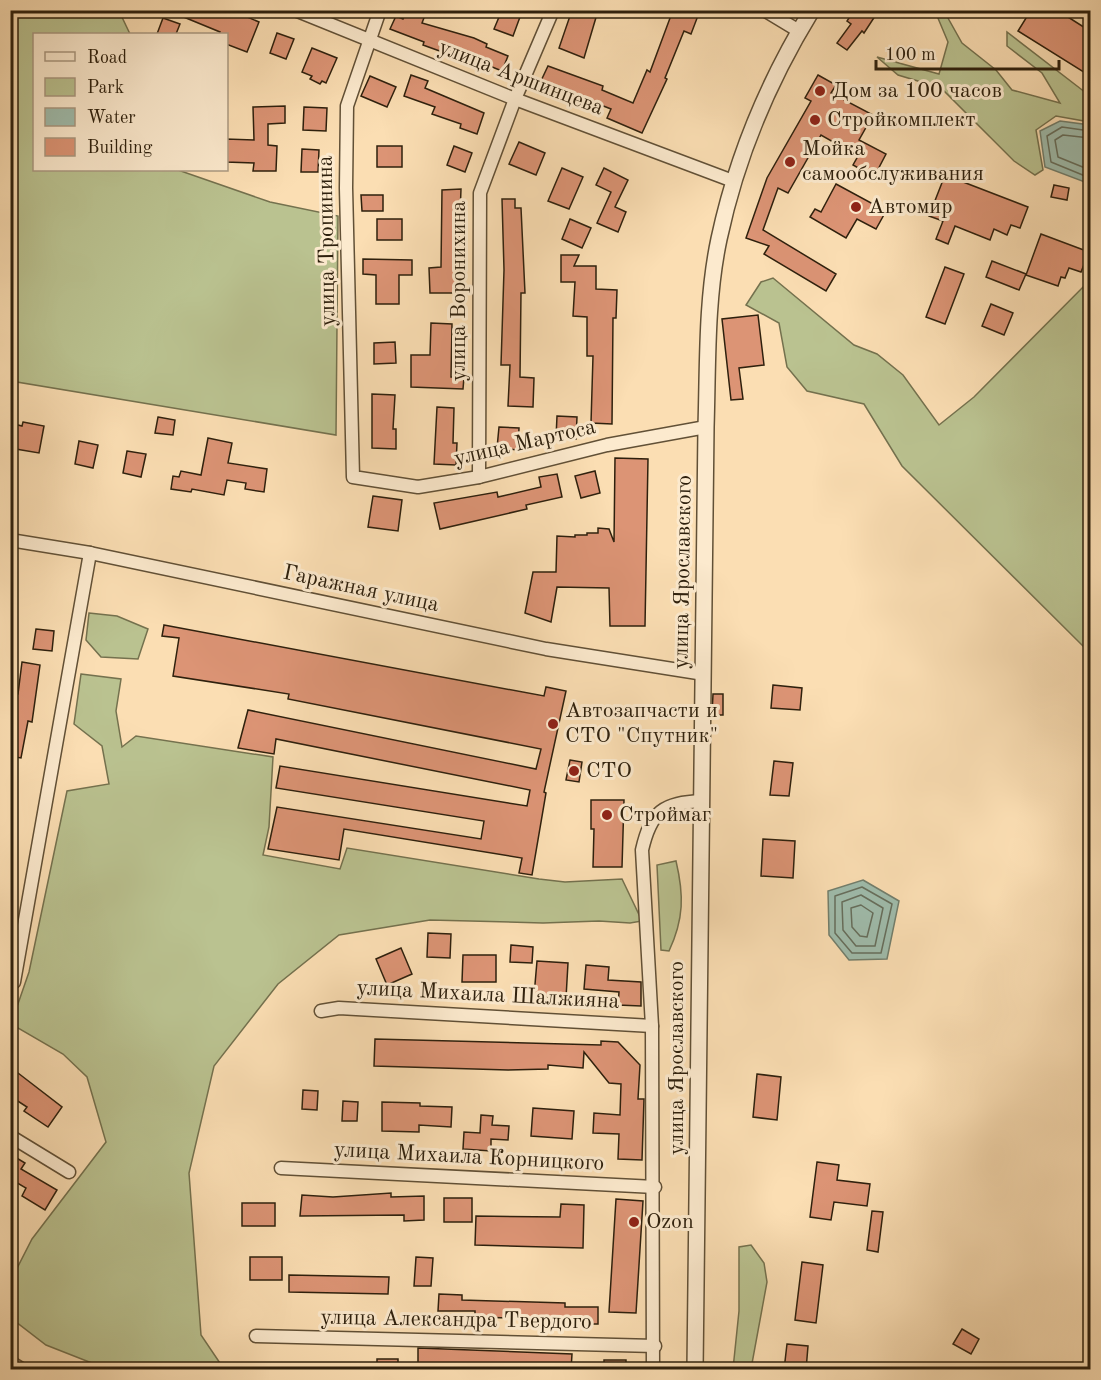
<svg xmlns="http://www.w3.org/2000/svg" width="1101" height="1380" viewBox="0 0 1101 1380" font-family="'Old Standard TT',serif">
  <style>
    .green { fill: #bac290; stroke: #74714e; stroke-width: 1.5 }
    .water { fill: #9fbcac; stroke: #727e6c; stroke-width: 1.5 }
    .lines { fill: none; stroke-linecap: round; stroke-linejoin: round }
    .shore { stroke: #666e5c; stroke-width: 1.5 }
    .building { fill: #dc9475; stroke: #2e200d; stroke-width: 1.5 }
    .minor-casing { stroke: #615036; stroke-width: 15 }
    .tertiary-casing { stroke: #615036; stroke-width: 18 }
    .minor { stroke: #fceace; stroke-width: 12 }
    .tertiary { stroke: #fceace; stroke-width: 15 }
    .poi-dot { fill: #8f2418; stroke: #fceace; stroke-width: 2 }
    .labels { text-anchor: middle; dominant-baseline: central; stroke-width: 6; stroke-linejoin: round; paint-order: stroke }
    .street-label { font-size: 22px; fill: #2e200d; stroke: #fceace }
    .poi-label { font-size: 22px; fill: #2e200d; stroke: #fceace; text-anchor: start }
  </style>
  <rect width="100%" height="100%" fill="#fbdeb3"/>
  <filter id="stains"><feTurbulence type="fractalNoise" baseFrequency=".00333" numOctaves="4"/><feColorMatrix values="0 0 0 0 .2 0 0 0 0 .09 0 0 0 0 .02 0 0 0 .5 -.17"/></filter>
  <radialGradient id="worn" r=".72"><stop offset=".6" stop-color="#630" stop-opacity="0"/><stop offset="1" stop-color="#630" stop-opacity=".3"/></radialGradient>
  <!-- green -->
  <g class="green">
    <path d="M10 11H119L130 34H34V170H178L270 202 338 216 336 435 11 381Z"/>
    <path d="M935 11H944L962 43 996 70 1012 90 1060 103 1042 73 1007 46V32L1090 96V122L1056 116 1036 130 1043 170 1035 175 1014 161 941 88 898 75 877 57 939 74 948 42Z"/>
    <path d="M773 278 854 345 877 354 903 375 939 425 974 397 1090 280V653L902 466 864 404 807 391 787 367 779 323 746 305 761 282Z"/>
    <path d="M89 613 117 616 148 629 138 659 101 657 86 640Z"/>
    <path d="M81 674 121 679 116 711 122 747 136 736 273 757 269 827 263 855 340 869 347 848 539 879 565 882 622 879 642 921 630 923 599 921 543 923 430 920 339 935 278 984 214 1066 189 1173 201 1335 224 1369H107L46 1345 11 1318 10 1282 32 1239 106 1142 87 1077 63 1054 11 1024 29 972 67 791 109 784 102 746 74 724Z"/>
    <path d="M676 861C684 895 684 919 669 951L661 950 657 865Z"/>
    <path d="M751 1245 764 1263 767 1282 751 1369H733L739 1311V1247Z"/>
  </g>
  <!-- water -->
  <g class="water">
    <path d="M1060 121 1090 125V184L1045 167 1040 131Z"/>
    <path d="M863 880 899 901 887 959 849 960 829 935 828 891Z"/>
  </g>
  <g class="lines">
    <!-- shore -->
    <g class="shore">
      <path d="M1090 131 1062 127 1047 136 1051 162 1090 178"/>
      <path d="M1090 138 1063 135 1055 140 1058 157 1090 170"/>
      <path d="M862 887 892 904 881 953H852L835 933V896Z"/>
      <path d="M861 895 883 908 875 946H856L843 930 842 902Z"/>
      <path d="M861 905 873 913 867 937 860 936 852 927 851 908Z"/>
    </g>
  </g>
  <!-- building -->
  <g class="building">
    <path d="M231 10 259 22 247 52 226 44V34H219L220 32 169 11Z"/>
    <path d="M407 10H427L422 23 474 38 487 44 486 47 508 56 502 71 450 50 448 54 423 45 424 42 390 29 396 16 403 19Z"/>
    <path d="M502 10 520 17 513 36 494 29Z"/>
    <path d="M572 10 597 14 584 58 559 48Z"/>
    <path d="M673 10 699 13 691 34 684 31 665 78 667 79 642 133 607 118 611 109 565 91 563 95 539 85 548 66 603 86 602 90 633 103 647 70 650 72Z"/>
    <path d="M854 10H879L864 33 862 31 847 50 837 43 851 24 847 21Z"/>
    <path d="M1031 10H1057L1090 31V76L1018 31Z"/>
    <path d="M163 18 180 24 176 34H157Z"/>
    <path d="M277 33 294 39 286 59 270 53Z"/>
    <path d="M312 48 337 58 326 83 322 81 320 84 310 79 312 76 302 72Z"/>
    <path d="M411 75 428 81 425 88 484 113 477 134 460 128 461 124 432 114 435 107 404 96Z"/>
    <path d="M818 75 836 85 831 93 873 115 859 140 886 154 874 177 853 165 858 156 821 135 788 193 778 188 763 230 836 274 826 291 764 254 769 246 746 238 767 178 811 101 805 98Z"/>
    <path d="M370 76 396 87 387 107 361 96Z"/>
    <path d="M285 106V123L268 124V145L277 146 276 171H253L254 163 226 162V139L254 140 253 107Z"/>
    <path d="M304 107 327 108 326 131 303 130Z"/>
    <path d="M519 142 545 153 536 175 509 164Z"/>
    <rect x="377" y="146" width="25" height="21"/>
    <path d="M454 146 472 153 465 172 447 165Z"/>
    <path d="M302 149 319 150 318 172H301Z"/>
    <path d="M562 168 583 177 569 209 548 201Z"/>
    <path d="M604 168 628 180 615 207 626 212 618 232 597 223 611 192 596 185Z"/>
    <path d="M945 175 1028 207 1020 228 1011 225 1007 235 994 229 990 240 955 226 948 244 936 239 943 221 929 216Z"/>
    <path d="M836 184 886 211 876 229 857 219 846 238 810 217 815 209 821 212Z"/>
    <path d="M1054 185 1069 188 1067 200 1051 197Z"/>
    <path d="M461 189 457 293H430L429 268 441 267 442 190Z"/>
    <path d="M361 195H383V211H362Z"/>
    <path d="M502 199H515V208H521L525 293H521L520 377 534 378 533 407 508 406 510 365H501L504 270Z"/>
    <rect x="377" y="219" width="25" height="21"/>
    <path d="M570 219 591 228 582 248 562 239Z"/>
    <path d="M1041 234 1089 252 1081 272 1069 268 1065 278 1061 277 1058 286 1026 275Z"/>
    <path d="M561 255H579L574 266H596V289L617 290 616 318H613L612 424 591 423 593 356H587V317L573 316 575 282H561Z"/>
    <path d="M363 259 412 260V275H399V304H376V275L363 274Z"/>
    <path d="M992 261 1026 274 1019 290 986 277Z"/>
    <path d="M945 267 964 274 945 324 926 317Z"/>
    <path d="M991 304 1013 313 1004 335 982 326Z"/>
    <path d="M758 315 764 365 739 368 743 399 731 400 722 319Z"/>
    <path d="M431 323 452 324 451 377H464L463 389 411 387V355H430Z"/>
    <path d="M395 342 396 363 374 364V343Z"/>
    <path d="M372 394 395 395 393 429H396V449L372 448Z"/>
    <path d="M437 407 454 408 453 443H457L456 465 434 464Z"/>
    <path d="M557 416 577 417 576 439 556 438Z"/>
    <path d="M158 417 175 420 173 435 155 433Z"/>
    <path d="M23 422 44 426 39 453 10 448V423L22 426Z"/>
    <path d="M499 427 519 428 518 450 497 448Z"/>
    <path d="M208 438 232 443 228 463 267 469 264 492 245 489 246 483 227 480 224 495 192 489 191 492 171 489 173 476 179 477 181 471 201 475Z"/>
    <path d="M79 441 98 445 93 468 75 464Z"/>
    <path d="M127 451 146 454 141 477 123 473Z"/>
    <path d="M615 458 648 459 645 626H610L609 588 557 587 551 622 525 613 533 572H556L557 536 575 537V535H587V533H598V528L609 529 614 542Z"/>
    <path d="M595 471 600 493 581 498 575 476Z"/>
    <path d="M557 474 562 497 526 505 527 509 440 529 434 503 497 492 498 497 541 487 539 477Z"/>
    <path d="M373 496 402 500 398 531 368 527Z"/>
    <path d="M164 625 544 696 546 687 566 691 544 792 546 793 532 875 519 873 522 858 344 829 339 860 268 849 277 807 481 839 484 821 276 788 280 766 527 806 530 790 276 739 274 754 238 748 248 710 536 769 541 749 288 699 289 694 173 676 179 638 162 636Z"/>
    <path d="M36 629 54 631 52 651 33 649Z"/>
    <path d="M22 662 40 665 32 722 28 721 21 758 10 756V693L18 694Z"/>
    <path d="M773 685 802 688 800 710 771 708Z"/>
    <path d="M713 694H723V715H712Z"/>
    <path d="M570 760 582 762 579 782 566 780Z"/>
    <path d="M774 761 793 763 789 796 770 795Z"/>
    <path d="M591 800H624L622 867H593L594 829H591Z"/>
    <path d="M763 839 795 841 793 878 761 876Z"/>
    <path d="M428 933 451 934 450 958 427 957Z"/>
    <path d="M511 945 533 947 532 963 510 962Z"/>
    <path d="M401 948 412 974 387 985 376 959Z"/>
    <path d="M463 955H496V982H462Z"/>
    <path d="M537 961 568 963 566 998 534 996Z"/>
    <path d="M586 965 609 967 608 980 641 982V1006L618 1005 619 992 584 989Z"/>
    <path d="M375 1039 601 1045V1041L618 1042 640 1065 638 1099H644L642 1160 618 1159 619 1134 593 1133 594 1113 620 1115 621 1084 609 1083 584 1052 583 1068 548 1065V1069L508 1070 374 1066Z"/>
    <path d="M18 1073 62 1107 48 1127 24 1111 27 1107 10 1096V1085Z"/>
    <path d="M757 1074 781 1077 777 1120 753 1117Z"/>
    <path d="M303 1090 318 1091 317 1110 302 1109Z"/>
    <path d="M343 1101 358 1102 357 1121H342Z"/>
    <path d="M382 1102 420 1103V1106L452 1107 451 1127 419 1125V1132L382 1131Z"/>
    <path d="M533 1108 574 1111 572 1139 531 1136Z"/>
    <path d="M481 1115 493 1116 492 1125 509 1126 508 1140 491 1139V1151L463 1149 464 1132 480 1133Z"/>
    <path d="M10 1154 25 1163 21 1169 57 1190 45 1210 22 1196 26 1188 14 1181 10 1187Z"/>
    <path d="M817 1162 839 1165 837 1180 870 1184 867 1206 834 1202 831 1220 810 1217Z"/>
    <path d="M391 1193V1197L424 1196V1220L404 1221V1215L300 1216 302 1195 333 1197Z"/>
    <rect x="444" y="1198" width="28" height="24"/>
    <path d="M616 1199 643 1201 636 1313 609 1312Z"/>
    <rect x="242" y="1203" width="33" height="23"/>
    <path d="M561 1204 584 1205 583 1248 475 1245 476 1216 560 1217Z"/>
    <path d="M872 1211 883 1212 878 1252 867 1250Z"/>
    <rect x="250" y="1257" width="32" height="23"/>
    <path d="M416 1257 433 1258 431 1286H414Z"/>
    <path d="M802 1262 823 1265 816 1323 795 1320Z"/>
    <path d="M289 1275 389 1277 388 1294 289 1292Z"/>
    <path d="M439 1294 462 1295V1300L565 1303V1307H598V1324H574V1320L475 1317V1311H438Z"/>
    <path d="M962 1329 979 1339 971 1354 953 1344Z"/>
    <path d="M787 1344 808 1346 806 1370H784Z"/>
    <path d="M418 1348 572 1354 571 1370H418Z"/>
    <rect x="377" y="1359" width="21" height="11"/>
    <rect x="604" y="1360" width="22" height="10"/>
  </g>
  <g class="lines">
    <defs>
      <g id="minor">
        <path d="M295 10 515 99 733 181"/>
        <path d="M380 10 347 106 346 188 353 477 418 487 479 477 607 445 706 427"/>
        <path d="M764 10 799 31"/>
        <path d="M479 477 480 193 515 99 553 10"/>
        <path d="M10 540 90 553 546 649 704 674"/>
        <path d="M10 982H14L90 553"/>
        <path d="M321 1011 339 1008 652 1026"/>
        <path d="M10 1136 69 1172"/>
        <path d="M281 1168 655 1187"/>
        <path d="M256 1336 655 1346"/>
        <path d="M10 1362 23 1370"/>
        <path d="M653 1370 652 1026 642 850C651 811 663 803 702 801"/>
      </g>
      <path id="tertiary" d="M695 1370 706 427C708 365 706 300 719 239 736 159 769 80 812 10"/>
    </defs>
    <!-- minor casing -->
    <use href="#minor" class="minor-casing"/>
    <!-- tertiary casing -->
    <use href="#tertiary" class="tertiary-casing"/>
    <!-- minor -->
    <use href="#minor" class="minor"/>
    <!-- tertiary -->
    <use href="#tertiary" class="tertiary"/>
  </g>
  <!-- markers -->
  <g class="poi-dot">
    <circle cx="820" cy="91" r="6"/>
    <circle cx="815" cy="120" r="6"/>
    <circle cx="790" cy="162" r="6"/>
    <circle cx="856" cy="207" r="6"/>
    <circle cx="553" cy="724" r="6"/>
    <circle cx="574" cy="771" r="6"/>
    <circle cx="607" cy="815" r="6"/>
    <circle cx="634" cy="1222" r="6"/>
  </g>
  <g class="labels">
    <!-- street labels -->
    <g class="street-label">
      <text transform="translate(521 78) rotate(21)">улица Аршинцева</text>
      <text transform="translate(327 241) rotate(-91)">улица Тропинина</text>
      <text transform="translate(459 291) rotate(-90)">улица Воронихина</text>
      <text transform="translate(525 443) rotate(-13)">улица Мартоса</text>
      <text transform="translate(683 572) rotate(-89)">улица Ярославского</text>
      <text transform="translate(361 589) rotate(12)">Гаражная улица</text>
      <text transform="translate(488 995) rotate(3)">улица Михаила Шалжияна</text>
      <text transform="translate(677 1058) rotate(-90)">улица Ярославского</text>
      <text transform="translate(469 1157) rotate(3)">улица Михаила Корницкого</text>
      <text transform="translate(456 1320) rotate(1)">улица Александра Твердого</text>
    </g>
    <!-- poi labels -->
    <g class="poi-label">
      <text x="832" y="91">Дом за 100 часов</text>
      <text x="827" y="120">Стройкомплект</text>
      <text x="802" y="149">Мойка<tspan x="802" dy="25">самообслуживания</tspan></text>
      <text x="868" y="207">Автомир</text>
      <text x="565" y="711">Автозапчасти и<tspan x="565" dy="25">СТО "Спутник"</tspan></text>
      <text x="586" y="771">СТО</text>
      <text x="619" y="815">Строймаг</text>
      <text x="646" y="1222">Ozon</text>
    </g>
  </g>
  <!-- margin -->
  <rect width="1101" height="1380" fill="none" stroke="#fbdeb3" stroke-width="36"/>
  <rect x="12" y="12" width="1077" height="1356" fill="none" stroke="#2e200d" stroke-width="3"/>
  <rect x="18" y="18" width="1065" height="1344" fill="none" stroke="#2e200d" stroke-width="1.5"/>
  <!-- legend -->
  <rect x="33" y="33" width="195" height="138" fill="#fceace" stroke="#aa9981" stroke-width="1.5"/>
  <rect x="45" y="52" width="30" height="9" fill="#fceace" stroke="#aa9981" stroke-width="1.5"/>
  <text x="87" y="63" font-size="18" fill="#2e200d">Road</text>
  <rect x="45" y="78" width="30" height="18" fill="#bac290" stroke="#aa9981" stroke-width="1.5"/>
  <text x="87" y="93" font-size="18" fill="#2e200d">Park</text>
  <rect x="45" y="108" width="30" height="18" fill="#9fbcac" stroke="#aa9981" stroke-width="1.5"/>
  <text x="87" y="123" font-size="18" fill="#2e200d">Water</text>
  <rect x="45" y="138" width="30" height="18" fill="#dc9475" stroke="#aa9981" stroke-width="1.5"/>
  <text x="87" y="153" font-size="18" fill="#2e200d">Building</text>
  <!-- scale -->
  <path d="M876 60v9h183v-9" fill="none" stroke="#2e200d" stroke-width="3"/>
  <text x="885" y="60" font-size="18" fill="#2e200d" stroke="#fceace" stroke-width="4.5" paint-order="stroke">100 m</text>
  <rect width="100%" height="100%" filter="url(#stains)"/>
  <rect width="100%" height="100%" fill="url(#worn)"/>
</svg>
